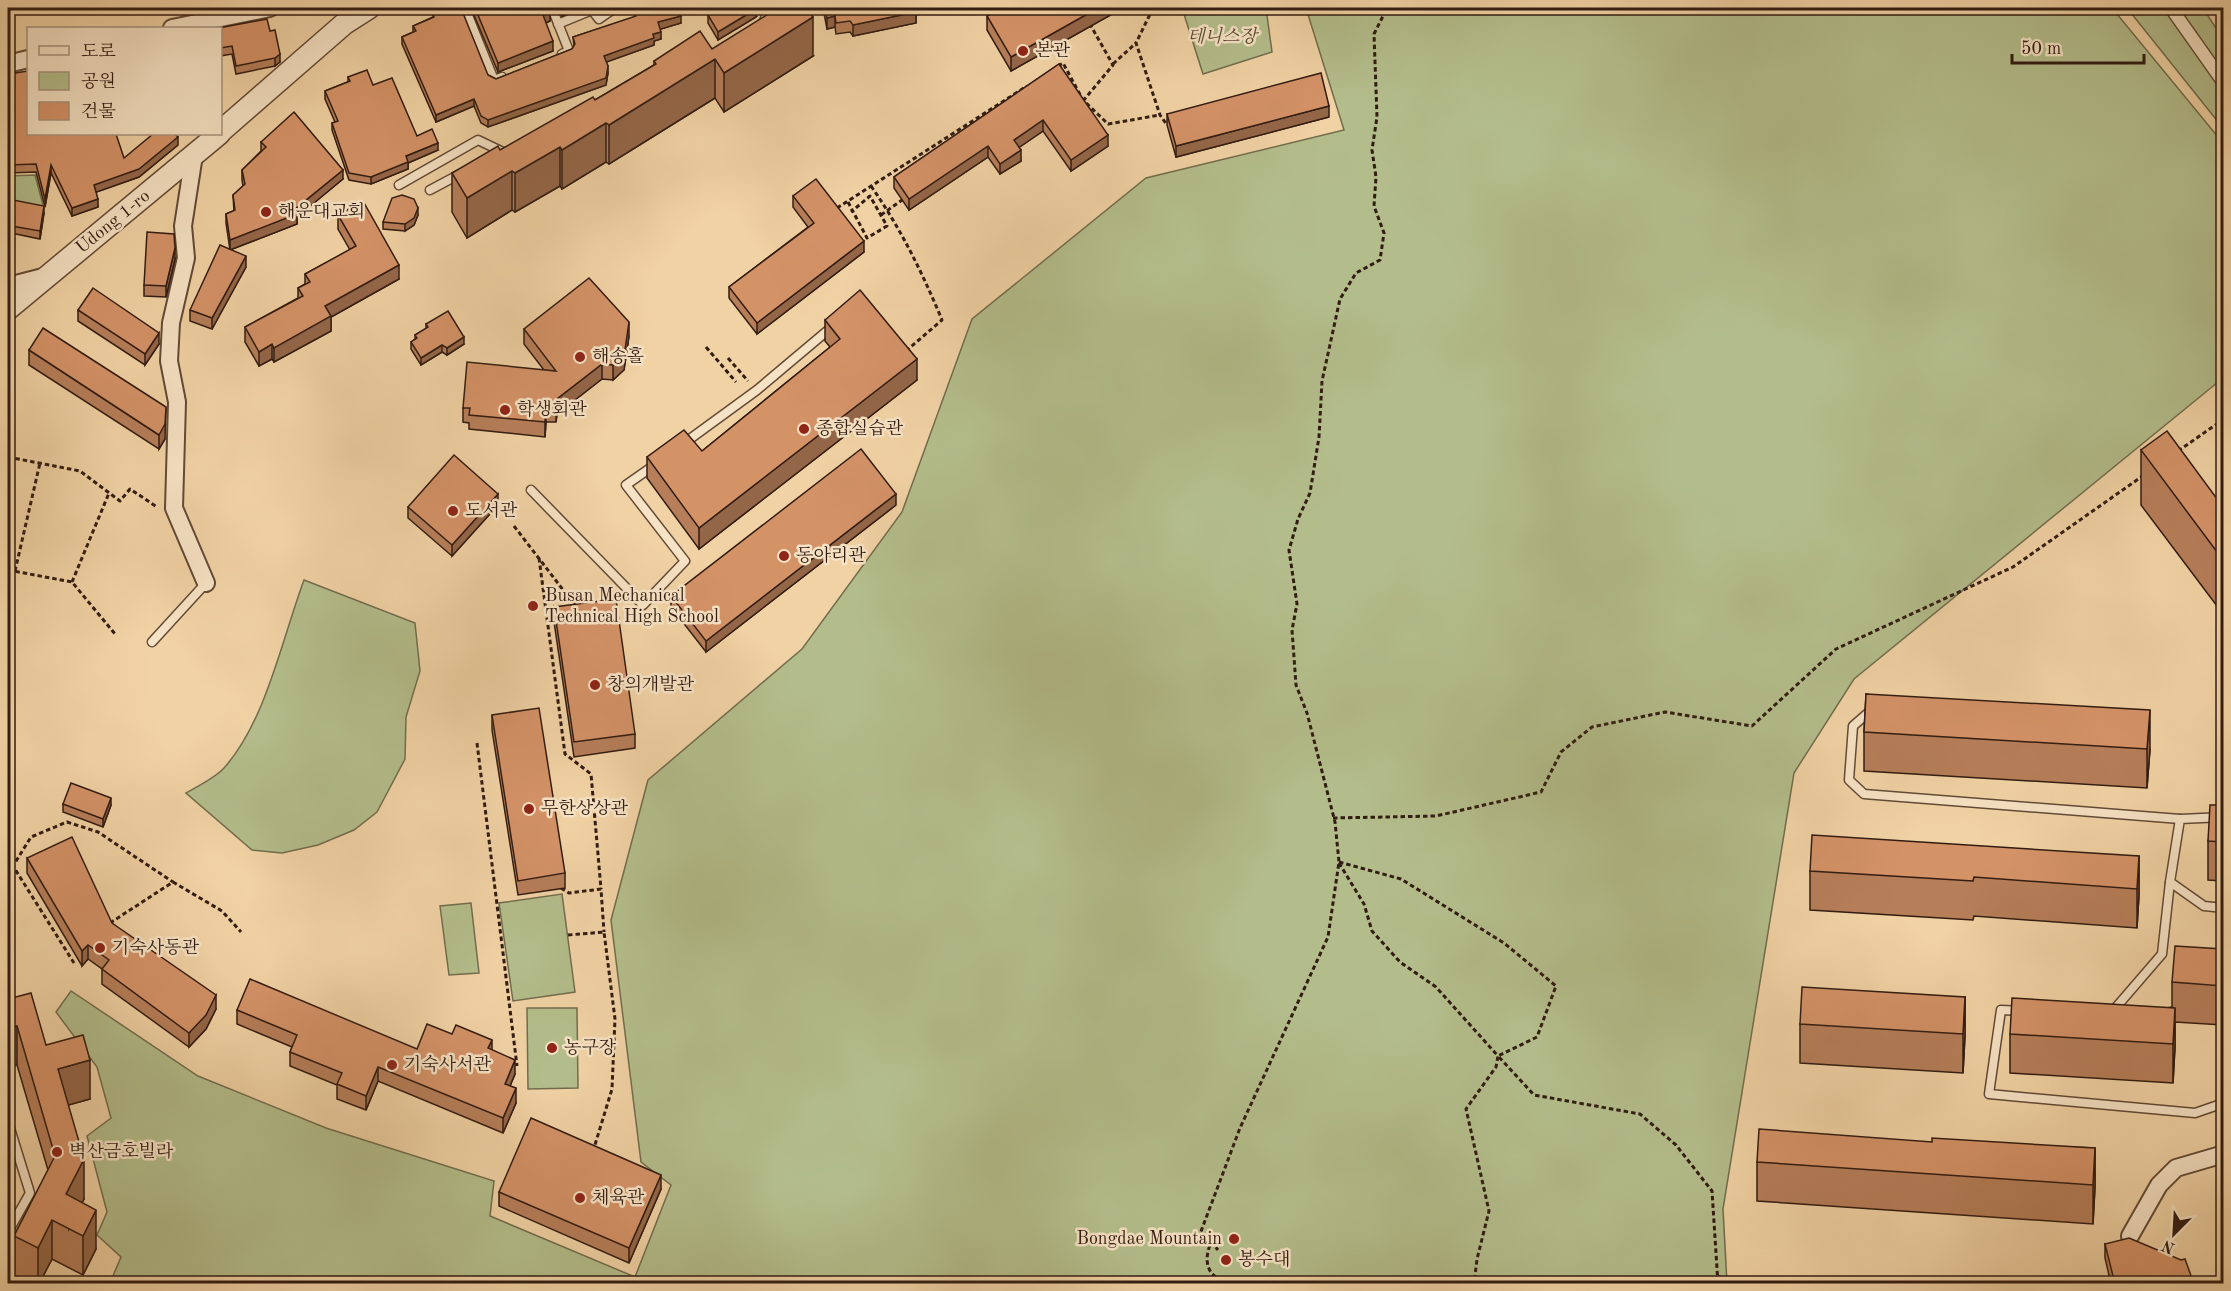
<svg xmlns="http://www.w3.org/2000/svg" width="2231" height="1291" viewBox="0 0 2231 1291" font-family="'Old Standard TT','Noto Serif KR',serif">
  <style>
    .green { fill: #b3bd8b; stroke: #726c4e; stroke-width: 1.5 }
    .lines { fill: none; stroke-linecap: round; stroke-linejoin: round }
    .service-casing { stroke: #624a36; stroke-width: 11 }
    .pedestrian-casing { stroke: #624a36; stroke-width: 15 }
    .minor-casing { stroke: #624a36; stroke-width: 20 }
    .tertiary-casing { stroke: #624a36; stroke-width: 24 }
    .path { stroke: #321c12; stroke-width: 3; stroke-dasharray: 4.5 3; stroke-linecap: butt }
    .service { stroke: #f6e2c4; stroke-width: 8 }
    .pedestrian { stroke: #f6e2c4; stroke-width: 12 }
    .minor { stroke: #f6e2c4; stroke-width: 16 }
    .tertiary { stroke: #f6e2c4; stroke-width: 21 }
    .path-bridge { stroke: #321c12; stroke-width: 3; stroke-dasharray: 4.5 3; stroke-linecap: butt }
    .wall { fill: #b67e59; stroke: #321c12; stroke-width: 1.5 }
    .shaded-wall { fill: #946648; stroke: #321c12; stroke-width: 1.5 }
    .building { fill: #d49267; stroke: #321c12; stroke-width: 1.5 }
    .poi-dot { fill: #8f2418; stroke: #f6e2c4; stroke-width: 2 }
    .labels { text-anchor: middle; dominant-baseline: central; stroke-width: 5; stroke-linejoin: round; paint-order: stroke }
    .park-label { font-size: 18px; font-style: italic; fill: #594c36; stroke: #f6e2c4 }
    .poi-label { font-size: 18px; fill: #321c12; stroke: #f6e2c4; text-anchor: start }
    .street-label { font-size: 18px; fill: #321c12; stroke: #f6e2c4 }
  </style>
  <rect width="100%" height="100%" fill="#f1d2a4"/>
  <filter id="stains"><feTurbulence type="fractalNoise" baseFrequency=".00333" numOctaves="4"/><feColorMatrix values="0 0 0 0 .2 0 0 0 0 .09 0 0 0 0 .02 0 0 0 .5 -.17"/></filter>
  <radialGradient id="worn" r=".72"><stop offset=".6" stop-color="#630" stop-opacity="0"/><stop offset="1" stop-color="#630" stop-opacity=".3"/></radialGradient>
  <!-- green -->
  <g class="green">
    <path d="M1182 8H1266L1272 52 1203 74Z"/>
    <path d="M1306 8H2112L2223 143V378L1854 679 1794 773 1723 1209 1727 1283H110L121 1257 97 1235 107 1212 87 1136 111 1118 97 1067 56 1012 71 991 198 1076 326 1128 494 1181 490 1216 635 1277 671 1185 641 1162 611 920 648 780 802 649 902 512 972 319 1146 178 1344 130Z"/>
    <path d="M2127 8H2203L2223 39V128Z"/>
    <path d="M35 175 43 205 40 210 8 204V176Z"/>
    <path d="M304 580 415 623 420 671 406 717 405 759 377 812 354 830 318 845 282 853 252 850 186 793C198 786 215 778 224 768 266 721 282 639 304 580Z"/>
    <path d="M562 894 575 992 513 1001 499 903Z"/>
    <path d="M471 903 479 973 449 975 440 906Z"/>
    <path d="M527 1008H577L578 1088 528 1089Z"/>
  </g>
  <g class="lines">
    <defs>
      <g id="service">
        <path d="M465 8 494 80 502 77"/>
        <path d="M552 8 569 51 562 54"/>
        <path d="M763 23 770 8"/>
        <path d="M558 24 592 10 599 19 615 8"/>
        <path d="M399 185 478 140 503 152"/>
        <path d="M430 190 460 174"/>
        <path d="M683 444 757 390 833 326"/>
        <path d="M531 490 643 605 685 561 626 485 656 464"/>
        <path d="M152 642 206 583"/>
        <path d="M1873 714 1868 713 1853 726 1849 780 1864 794 2180 819"/>
        <path d="M2224 817 2180 819 2170 882 2204 906 2224 908"/>
        <path d="M2022 1011 2001 1010 1989 1094 2195 1113 2224 1103"/>
        <path d="M2112 1012 2162 954 2170 882"/>
        <path d="M8 1122 30 1193 8 1232"/>
      </g>
      <path id="pedestrian" d="M2171 8 2224 83"/>
      <g id="minor">
        <path d="M172 28 270 8"/>
        <path d="M8 64 28 59"/>
        <path d="M194 155 183 226 186 258 171 323 169 361 177 402 174 508 206 583"/>
        <path d="M8 286 47 276"/>
        <path d="M2130 1236 2159 1185 2176 1168 2224 1154"/>
      </g>
      <g id="tertiary">
        <path d="M220 132 344 24 369 8"/>
        <path d="M8 309 219 134"/>
      </g>
    </defs>
    <!-- service casing -->
    <use href="#service" class="service-casing"/>
    <!-- pedestrian casing -->
    <use href="#pedestrian" class="pedestrian-casing"/>
    <!-- minor casing -->
    <use href="#minor" class="minor-casing"/>
    <!-- tertiary casing -->
    <use href="#tertiary" class="tertiary-casing"/>
    <!-- path -->
    <g class="path">
      <path d="M1153 8 1136 43 1160 115 1167 125"/>
      <path d="M1113 64 1136 43"/>
      <path d="M1058 66 1063 63 1083 100 1108 124 1160 115"/>
      <path d="M1083 101 1113 65 1091 26"/>
      <path d="M871 186C901 229 922 272 942 320L906 351"/>
      <path d="M848 202 867 238 887 226 870 196 851 212"/>
      <path d="M837 208 1027 86"/>
      <path d="M706 347 736 382"/>
      <path d="M728 358 748 381"/>
      <path d="M567 403 578 415"/>
      <path d="M2178 451 2224 419"/>
      <path d="M8 457 80 471 120 501 130 489 157 507"/>
      <path d="M514 526 577 608"/>
      <path d="M539 558 565 754 591 774 601 889"/>
      <path d="M8 570 72 582 115 634"/>
      <path d="M15 571 40 463"/>
      <path d="M72 582 109 493"/>
      <path d="M477 743 517 1066"/>
      <path d="M1333 818 1436 816 1541 792 1561 752 1592 727 1665 712 1752 726 1836 649 2013 567 2144 475"/>
      <path d="M1339 862 1401 879 1504 943 1556 986 1537 1037 1498 1056 1534 1095 1640 1114 1676 1145 1712 1191 1718 1284"/>
      <path d="M1339 863 1364 904 1372 931 1400 962 1436 987 1498 1056 1496 1067 1466 1109 1489 1211 1477 1259 1474 1284"/>
      <path d="M561 888 569 893 601 889 604 932"/>
      <path d="M110 923 173 882 222 911 241 932"/>
      <path d="M568 935 604 932 615 1019 612 1089 594 1148"/>
      <path d="M74 963 13 866 31 837 67 822 98 832 173 882"/>
      <path d="M1210 1245 1213 1244 1218 1250"/>
      <path d="M1718 1276 1733 1284"/>
      <path d="M1240 1284 1238 1277C1214 1286 1201 1268 1210 1245L1200 1234 1240 1128 1328 937 1339 862 1335 822 1307 713 1296 685 1292 630 1297 604 1289 550 1298 519 1310 493 1319 437 1322 381 1340 299 1356 273 1380 260 1384 233 1374 206 1376 177 1372 150 1377 117 1374 34 1387 8"/>
    </g>
    <!-- service -->
    <use href="#service" class="service"/>
    <!-- pedestrian -->
    <use href="#pedestrian" class="pedestrian"/>
    <!-- minor -->
    <use href="#minor" class="minor"/>
    <!-- tertiary -->
    <use href="#tertiary" class="tertiary"/>
    <!-- path-bridge -->
    <path class="path-bridge" d="M881 215 902 200"/>
  </g>
  <!-- wall -->
  <g class="wall">
    <path d="M471 8H549L550 21 546 23 553 51 498 72Z"/>
    <path d="M558 8H586L562 16Z"/>
    <path d="M644 8H683L678 13 681 23 660 29 661 39 654 41V45L606 62 608 73 606 85 488 127 481 123 474 106 436 122 402 44V37L413 32V26L433 17V14L488 75 496 79 572 49 574 46 573 37 635 17V10Z"/>
    <path d="M823 8H932V12L916 15V23L853 36 850 32 836 34 835 27 827 29Z"/>
    <path d="M1001 8H1123L1011 71 987 30V16Z"/>
    <path d="M708 15 756 17 718 40 708 23Z"/>
    <path d="M220 28 270 31 280 62 275 66 236 74 232 54 220 56Z"/>
    <path d="M712 49 813 56 724 112 715 98 609 164 606 162 562 189 560 186 515 212 512 210 467 238 452 212V173L500 150 595 100 654 65V61Z"/>
    <path d="M1059 64 1108 146 1071 171 1043 131 1019 147 1021 161 1000 174 988 157 909 210 894 188V177Z"/>
    <path d="M8 74 124 158 178 145 139 177 96 192 98 207 72 216 51 173 45 207 36 172 8 173Z"/>
    <path d="M348 77 373 85 417 136 438 150 408 163V169L371 184 349 180 332 130V123L335 122 325 99V91L348 82Z"/>
    <path d="M1167 114 1329 117 1176 157 1167 125Z"/>
    <path d="M261 142 343 179 297 217V224L230 250 226 223V214L234 211 233 195 243 186 242 180V170L261 151Z"/>
    <path d="M793 196 864 252 757 334 729 298V287L808 227 793 207Z"/>
    <path d="M8 199 44 213 40 239 11 233V263L8 264Z"/>
    <path d="M338 215 399 279 331 317V331L274 362 272 359 259 366 245 342V327L298 298V288L305 284V274L350 250 338 229Z"/>
    <path d="M418 215 414 225 405 231 383 229V222Z"/>
    <path d="M175 259 166 297 144 296V285Z"/>
    <path d="M246 267 212 329 190 321V310Z"/>
    <path d="M78 310 159 344 145 365 78 321Z"/>
    <path d="M825 320 917 380 699 549 647 478V457L702 451 830 347 825 341Z"/>
    <path d="M426 324 464 344 447 355 442 352 421 365 411 349V342L415 339V335L426 329Z"/>
    <path d="M524 329 629 336 624 370 613 380 602 379 557 414 556 422H546L545 437 469 429V423L463 422V408L544 370 524 344Z"/>
    <path d="M29 350 165 439 159 449 29 365Z"/>
    <path d="M2141 450 2223 507V614L2141 505Z"/>
    <path d="M498 505 452 556 408 518V507Z"/>
    <path d="M896 505 706 652 671 607V596Z"/>
    <path d="M554 607 635 734V748L574 757 554 622Z"/>
    <path d="M1866 694 2150 749 2147 788 1864 771V732Z"/>
    <path d="M492 715 565 873V888L518 895 492 730Z"/>
    <path d="M63 804 111 805 103 827 63 812Z"/>
    <path d="M2223 805V881L2208 880V841Z"/>
    <path d="M2139 856V895L2137 928 1974 916 1973 920 1810 910V871Z"/>
    <path d="M27 858 112 923 216 1009 206 1029 189 1047 102 984V969L88 959 82 966 27 873Z"/>
    <path d="M2223 949V1025L2175 1022V1047L2173 1083 2010 1073V1034L2172 1007V982Z"/>
    <path d="M1965 997V1036L1963 1073 1800 1063V1024Z"/>
    <path d="M8 999 90 1099 68 1105 84 1199 82 1202 96 1249 83 1275 52 1259 39 1284H31L14 1275V1236L48 1170 17 1065Z"/>
    <path d="M237 1010 417 1049 492 1050 515 1074 510 1086 516 1103 503 1133 378 1081 366 1110 337 1099V1085L290 1066V1052L292 1047 237 1024Z"/>
    <path d="M1932 1142 2095 1148V1187L2093 1224 1757 1201V1162Z"/>
    <path d="M661 1189 629 1263 499 1206V1192Z"/>
    <path d="M2105 1244 2194 1284H2111L2105 1258Z"/>
  </g>
  <!-- shaded-wall -->
  <g class="shaded-wall">
    <path d="M562 8H586L562 16Z"/>
    <path d="M677 8H683L675 16V9Z"/>
    <path d="M1098 8H1123L1011 71V57Z"/>
    <path d="M756 9V17L718 40V32Z"/>
    <path d="M550 12V21L543 24V15Z"/>
    <path d="M916 12V23L853 36V25Z"/>
    <path d="M681 16V23L658 30V22Z"/>
    <path d="M835 16V27L827 29V18Z"/>
    <path d="M813 17V56L724 112V73Z"/>
    <path d="M661 32V39L654 41V45L604 63V56L653 34Z"/>
    <path d="M553 41V51L498 72V63Z"/>
    <path d="M280 54V62L275 66V58Z"/>
    <path d="M715 59V98L609 164V125Z"/>
    <path d="M608 66V73L606 85 488 127V120Z"/>
    <path d="M474 99V106L436 122V115Z"/>
    <path d="M1329 106V117L1176 157V146Z"/>
    <path d="M1043 120V131L1014 151V140Z"/>
    <path d="M606 123V162L562 189V150Z"/>
    <path d="M1108 135V146L1071 171V160Z"/>
    <path d="M178 137V145L139 177 94 193V185Z"/>
    <path d="M438 143V150L408 163V169L371 184V177L406 156Z"/>
    <path d="M988 146V157L909 210V199Z"/>
    <path d="M560 147V186L515 212V173Z"/>
    <path d="M1021 150V161L1000 174V164Z"/>
    <path d="M51 165V173L45 207V199Z"/>
    <path d="M343 170V179L297 217V224L230 250V240L295 209Z"/>
    <path d="M512 171V210L467 238V198Z"/>
    <path d="M98 199V207L72 216V208Z"/>
    <path d="M44 206V213L40 239V231Z"/>
    <path d="M418 208V215L414 225 405 231V224Z"/>
    <path d="M864 241V252L757 334V323Z"/>
    <path d="M175 248V259L166 297V286Z"/>
    <path d="M246 256V267L212 329V318Z"/>
    <path d="M399 265V279L331 317V331L274 362V348L325 306Z"/>
    <path d="M629 322V336L624 370 613 380V365Z"/>
    <path d="M159 333V344L145 365V354Z"/>
    <path d="M464 337V344L447 355V348Z"/>
    <path d="M272 344V359L259 366V352Z"/>
    <path d="M442 345V352L421 365V358Z"/>
    <path d="M917 359V380L699 549V528Z"/>
    <path d="M602 364V379L557 414 556 422 557 399Z"/>
    <path d="M166 407 165 439 159 449V435Z"/>
    <path d="M546 407V422L545 437V422Z"/>
    <path d="M498 494V505L452 556V545Z"/>
    <path d="M896 494V505L706 652V641Z"/>
    <path d="M2150 710V749L2147 788V749Z"/>
    <path d="M111 798V805L103 827V819Z"/>
    <path d="M2139 856V895L2137 928V889Z"/>
    <path d="M88 945V959L82 966V951Z"/>
    <path d="M216 995V1009L206 1029 189 1047V1033Z"/>
    <path d="M1965 997V1036L1963 1073V1034Z"/>
    <path d="M2175 1008V1047L2173 1083V1044Z"/>
    <path d="M17 1026V1065L8 1068V1028Z"/>
    <path d="M492 1040V1054L488 1048Z"/>
    <path d="M90 1060V1099L58 1108V1069Z"/>
    <path d="M515 1060V1074L505 1098V1084Z"/>
    <path d="M378 1067V1081L366 1110V1096Z"/>
    <path d="M516 1088V1103L503 1133V1118Z"/>
    <path d="M2095 1148V1187L2093 1224V1185Z"/>
    <path d="M84 1159V1199L69 1229 66 1194Z"/>
    <path d="M661 1175V1189L629 1263V1248Z"/>
    <path d="M96 1210V1249L83 1275V1236Z"/>
    <path d="M52 1220V1259L39 1284H38V1248Z"/>
  </g>
  <!-- building -->
  <g class="building">
    <path d="M450 8H461L488 75 496 79 572 49 575 44 573 37 636 16 635 10 644 8H677L675 9 681 16 658 22 661 32 653 34 654 38 604 56 608 66 606 78 488 120 481 116 474 99 436 115 402 37 416 31 413 26 434 17 433 14Z"/>
    <path d="M475 8H549L550 12 543 15 553 41 498 63Z"/>
    <path d="M721 8H755L756 9 718 32 708 15Z"/>
    <path d="M778 8H807L813 17 724 73 715 59 609 125 606 123 562 150 560 147 515 173 512 171 467 198 452 173 498 146 500 150 593 97 595 100 656 64 654 61 700 31 712 49Z"/>
    <path d="M825 8H915L916 12 853 25 850 21 836 23 835 16 827 18Z"/>
    <path d="M1001 8H1098L1011 57 987 16Z"/>
    <path d="M267 19 270 31 275 30 280 54 275 58 236 66 232 46 220 48V28H219Z"/>
    <path d="M1059 64 1108 135 1071 160 1043 120 1014 140 1021 150 1000 164 988 146 909 199 894 177Z"/>
    <path d="M367 70 373 85 392 78 417 136 432 129 438 143 406 156 408 162 371 177 349 173 332 123 338 121 325 91 350 81 348 77Z"/>
    <path d="M28 71V134H116L124 158 153 134H175L178 137 139 169 94 185 98 199 72 208 51 165 45 199 36 164 8 165V74Z"/>
    <path d="M1321 73 1329 106 1176 146 1167 114Z"/>
    <path d="M294 112 343 170 295 209 297 214 230 240 226 214 235 210 233 195 245 184 242 170 266 147 261 142Z"/>
    <path d="M816 179 864 241 757 323 729 287 814 223 793 196Z"/>
    <path d="M402 195 414 199 418 208 414 218 405 224 383 222 392 198Z"/>
    <path d="M8 199 44 206 40 231 11 226V256L8 257Z"/>
    <path d="M363 201 399 265 325 306 331 316 274 348 272 344 259 352 245 327 303 296 298 288 310 282 305 274 356 246 338 215Z"/>
    <path d="M147 232 174 234 175 248 166 286 144 285Z"/>
    <path d="M220 245 246 256 212 318 190 310Z"/>
    <path d="M589 278 629 322 624 356 613 365 602 364 557 399 556 408 546 407 545 422 469 415 470 408H463L467 362 556 371 524 329Z"/>
    <path d="M93 288 159 333 145 354 78 310Z"/>
    <path d="M860 290 917 359 699 528 647 457 684 430 702 451 840 339 825 320Z"/>
    <path d="M448 311 464 337 447 348 442 345 421 358 411 342 417 338 415 335 428 327 426 324Z"/>
    <path d="M43 328 166 407 165 424 159 435 29 350Z"/>
    <path d="M2167 431 2223 507V560L2141 450Z"/>
    <path d="M861 449 896 494 706 641 671 596Z"/>
    <path d="M454 455 498 494 452 545 408 507Z"/>
    <path d="M616 599 635 734 574 742 554 607Z"/>
    <path d="M1866 694 2150 710 2147 749 1864 732Z"/>
    <path d="M539 708 565 873 518 881 492 715Z"/>
    <path d="M71 783 111 798 103 819 63 804Z"/>
    <path d="M2210 805H2223V842L2208 841Z"/>
    <path d="M1812 835 2139 856 2137 889 1974 877 1973 881 1810 871Z"/>
    <path d="M72 837 112 923 216 995 206 1015 189 1033 102 969 109 960 88 945 82 951 27 858Z"/>
    <path d="M2175 946 2223 949V986L2172 982Z"/>
    <path d="M250 979 417 1049 427 1024 452 1034 456 1025 492 1040 488 1048 515 1060 505 1084 516 1088 503 1118 378 1067 366 1096 337 1084 342 1073 290 1052 297 1035 237 1010Z"/>
    <path d="M1802 987 1965 997 1963 1034 1800 1024Z"/>
    <path d="M31 993 46 1045 83 1035 90 1060 58 1069 84 1159 66 1194 96 1210 83 1236 52 1220 38 1248 14 1236 55 1156 17 1026 8 1028V999Z"/>
    <path d="M2012 998 2175 1008 2173 1044 2010 1034Z"/>
    <path d="M531 1118 661 1175 629 1248 499 1192Z"/>
    <path d="M1759 1129 1932 1142V1138L2095 1148 2093 1185 1757 1162Z"/>
    <path d="M2129 1238 2181 1260 2185 1259 2194 1284H2115L2105 1244Z"/>
    <path d="M1762 1279 1847 1284H1762Z"/>
  </g>
  <!-- markers -->
  <g class="poi-dot">
    <circle cx="1023" cy="51" r="6"/>
    <circle cx="266" cy="212" r="6"/>
    <circle cx="580" cy="357" r="6"/>
    <circle cx="505" cy="410" r="6"/>
    <circle cx="804" cy="429" r="6"/>
    <circle cx="453" cy="511" r="6"/>
    <circle cx="784" cy="556" r="6"/>
    <circle cx="533" cy="606" r="6"/>
    <circle cx="595" cy="685" r="6"/>
    <circle cx="529" cy="809" r="6"/>
    <circle cx="100" cy="948" r="6"/>
    <circle cx="552" cy="1048" r="6"/>
    <circle cx="392" cy="1065" r="6"/>
    <circle cx="57" cy="1152" r="6"/>
    <circle cx="580" cy="1198" r="6"/>
    <circle cx="1234" cy="1239" r="6"/>
    <circle cx="1226" cy="1260" r="6"/>
  </g>
  <g class="labels">
    <!-- park labels -->
    <g class="park-label">
      <text x="1222" y="37">테니스장</text>
    </g>
    <!-- poi labels -->
    <g class="poi-label">
      <text x="1035" y="51">본관</text>
      <text x="278" y="212">해운대교회</text>
      <text x="592" y="357">해송홀</text>
      <text x="517" y="410">학생회관</text>
      <text x="816" y="429">종합실습관</text>
      <text x="465" y="511">도서관</text>
      <text x="796" y="556">동아리관</text>
      <text x="545" y="596">Busan Mechanical<tspan x="545" dy="21">Technical High School</tspan></text>
      <text x="607" y="685">창의개발관</text>
      <text x="541" y="809">무한상상관</text>
      <text x="112" y="948">기숙사동관</text>
      <text x="564" y="1048">농구장</text>
      <text x="404" y="1065">기숙사서관</text>
      <text x="69" y="1152">벽산금호빌라</text>
      <text x="592" y="1198">체육관</text>
      <text x="1222" y="1239" text-anchor="end">Bongdae Mountain</text>
      <text x="1238" y="1260">봉수대</text>
    </g>
    <!-- street labels -->
    <g class="street-label">
      <text transform="translate(113 222) rotate(-39)">Udong 1-ro</text>
    </g>
  </g>
  <!-- margin -->
  <rect width="2231" height="1291" fill="none" stroke="#f1d2a4" stroke-width="30"/>
  <rect x="9" y="9" width="2213" height="1273" fill="none" stroke="#321c12" stroke-width="3"/>
  <rect x="15" y="15" width="2201" height="1261" fill="none" stroke="#321c12" stroke-width="1.5"/>
  <!-- legend -->
  <rect x="27" y="27" width="195" height="108" fill="#f6e2c4" stroke="#a8937d" stroke-width="1.5"/>
  <rect x="39" y="46" width="30" height="9" fill="#f6e2c4" stroke="#a8937d" stroke-width="1.5"/>
  <text x="81" y="57" font-size="18" fill="#321c12">도로</text>
  <rect x="39" y="72" width="30" height="18" fill="#b3bd8b" stroke="#a8937d" stroke-width="1.5"/>
  <text x="81" y="87" font-size="18" fill="#321c12">공원</text>
  <rect x="39" y="102" width="30" height="18" fill="#d49267" stroke="#a8937d" stroke-width="1.5"/>
  <text x="81" y="117" font-size="18" fill="#321c12">건물</text>
  <!-- north arrow -->
  <g transform="translate(2174 1234) rotate(204)" stroke="#f6e2c4" stroke-width="4.5" paint-order="stroke">
  <path d="M0-4.5L10 22L0 15L-10 22Z" fill="#321c12"/>
  <text y="-9" font-size="16" font-weight="bold" text-anchor="middle" fill="#321c12">N</text>
  </g>
  <!-- scale -->
  <path d="M2012 54v9h132v-9" fill="none" stroke="#321c12" stroke-width="3"/>
  <text x="2021" y="54" font-size="18" fill="#321c12" stroke="#f6e2c4" stroke-width="4.5" paint-order="stroke">50 m</text>
  <rect width="100%" height="100%" filter="url(#stains)"/>
  <rect width="100%" height="100%" fill="url(#worn)"/>
</svg>
